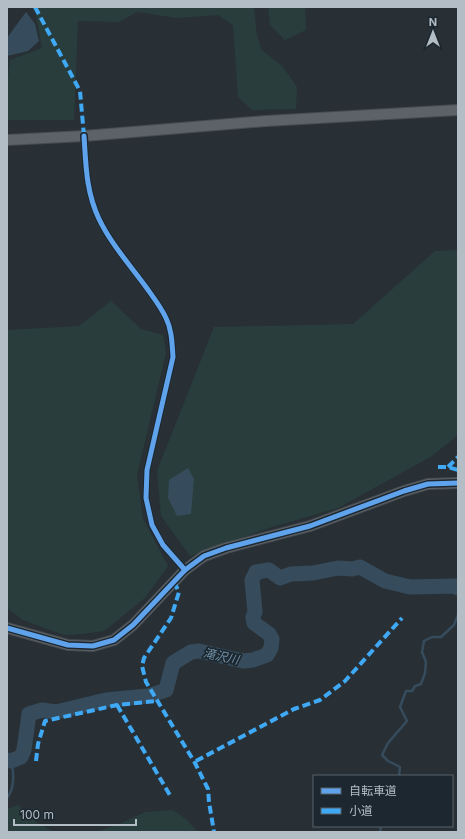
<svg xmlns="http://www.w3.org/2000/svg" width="465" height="839" viewBox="0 0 465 839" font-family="Inter,'Noto Sans JP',sans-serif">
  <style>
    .green { fill: #283d3c }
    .water { fill: #364c5d }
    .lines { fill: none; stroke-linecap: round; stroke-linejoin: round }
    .stream { stroke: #364c5d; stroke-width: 2.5 }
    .river { stroke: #364c5d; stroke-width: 15 }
    .street-casing { stroke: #464c50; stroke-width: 8 }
    .secondary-casing { stroke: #464c50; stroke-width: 12 }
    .street { stroke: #585e63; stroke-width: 7 }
    .secondary { stroke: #5c6268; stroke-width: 10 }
    .quiet { stroke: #3fa9f5; stroke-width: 4; stroke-dasharray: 8 4; stroke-linecap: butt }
    .cycleway-casing { stroke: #1c272f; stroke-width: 8 }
    .cycleway { stroke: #60a3ed; stroke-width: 5 }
    .labels { text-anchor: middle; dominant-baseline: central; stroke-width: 3.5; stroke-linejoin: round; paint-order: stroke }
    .water-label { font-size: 12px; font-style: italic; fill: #7393a9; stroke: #1c272f }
  </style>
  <rect width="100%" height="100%" fill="#283035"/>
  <!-- green -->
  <g class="green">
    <path d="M34 7H254L257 36 262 50 283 67 297 87 296 109 252 110 238 97 233 25 218 15 177 18 137 12 119 22 78 21 74 120H7V86L10 60 42 48 36 14Z"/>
    <path d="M268 7H305L306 30 285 40 270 25Z"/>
    <path d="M458 250V435L432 456 338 508 272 527 190 556 161 516 157 471 214 327 353 324 435 251Z"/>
    <path d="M111 301 141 329 163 335 166 353 137 475 143 519 168 566 145 598 104 631 81 634 64 635 23 620 7 608V330L79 326Z"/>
    <path d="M18 805 36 822 54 832H7V809Z"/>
    <path d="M173 810 186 819 198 832H95L117 825 145 812Z"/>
  </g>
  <!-- water -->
  <g class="water">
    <path d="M26 12 35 24 39 41 28 51 7 56V38Z"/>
    <path d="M188 468 194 479 191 514 177 516 168 498 169 480Z"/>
  </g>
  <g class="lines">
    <!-- stream -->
    <g class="stream">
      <path d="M455 586 458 591"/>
      <path d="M399 776 400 767 388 761 382 755 388 743 407 721 400 707 406 691H412L415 686 421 684 425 673 426 662 422 652 424 641 432 637H441L454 625 458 615"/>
      <path d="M7 798C15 788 14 772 11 761"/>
      <path d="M380 832 381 826"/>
    </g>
    <!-- river -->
    <path class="river" d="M7 760 11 761 21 757 24 750 29 714 42 710 56 712 106 700 148 696 166 690 173 663 191 652 199 651 243 661 253 660 267 655 271 648 272 639 269 634 254 623 253 617 255 612 252 580 256 572 269 570 280 578 291 574 313 573 338 568 352 569 360 567 385 581 410 587 455 586 458 588"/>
    <defs>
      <path id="street" d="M84 136C86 166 86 191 99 219 111 244 130 265 146 287 153 297 161 307 166 318 172 330 172 344 173 357L147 470 146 498 152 525 163 545 185 570"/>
      <g id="secondary">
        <path d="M7 140 84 136 266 121 458 110"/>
        <path d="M7 628 68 645 93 646 114 640 133 625 185 570 204 556 226 548 310 526 404 491 428 484 458 483"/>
      </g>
    </defs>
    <!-- street casing -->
    <use href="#street" class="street-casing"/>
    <!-- secondary casing -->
    <use href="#secondary" class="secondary-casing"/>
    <!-- street -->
    <use href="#street" class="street"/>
    <!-- secondary -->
    <use href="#secondary" class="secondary"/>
    <!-- quiet -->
    <g class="quiet">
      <path d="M35 7 80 91 84 136"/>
      <path d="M438 467H448L458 470"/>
      <path d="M448 467 458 457"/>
      <path d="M174 582 179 592 171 618 144 658 142 666 146 682 195 763 208 789 209 802 214 832"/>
      <path d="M117 705 171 797"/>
      <path d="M36 761 38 744 45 721 117 705 157 701"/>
      <path d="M196 761 294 709 320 700 345 681 402 618"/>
    </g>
    <defs>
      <g id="cycleway">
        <path d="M84 136C86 166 86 191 99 219 111 244 130 265 146 287 153 297 161 307 166 318 172 330 172 344 173 357L147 470 146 498 152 525 163 545 185 570"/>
        <path d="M7 628 68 645 93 646 114 640 133 625 185 570 204 556 226 548 310 526 404 491 428 484 458 483"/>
      </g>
    </defs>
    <!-- cycleway casing -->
    <use href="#cycleway" class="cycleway-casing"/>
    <!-- cycleway -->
    <use href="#cycleway" class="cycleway"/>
  </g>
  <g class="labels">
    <!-- water labels -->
    <g class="water-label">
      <text transform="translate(221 656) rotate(12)">滝沢川</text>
    </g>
  </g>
  <!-- border -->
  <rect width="465" height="839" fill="none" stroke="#b2bdc6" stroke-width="16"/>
  <!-- legend -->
  <rect x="313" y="775" width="140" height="52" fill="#1c272f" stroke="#58636b"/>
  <rect x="321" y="788" width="20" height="6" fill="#60a3ed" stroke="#58636b"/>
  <text x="349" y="795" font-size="12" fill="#b2bdc6">自転車道</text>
  <rect x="321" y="808" width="20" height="6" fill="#3fa9f5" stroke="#58636b"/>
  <text x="349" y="815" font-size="12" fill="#b2bdc6">小道</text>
  <!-- north arrow -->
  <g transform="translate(433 32)" stroke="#1c272f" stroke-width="3" paint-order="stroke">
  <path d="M0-3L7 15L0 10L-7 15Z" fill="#b2bdc6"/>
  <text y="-6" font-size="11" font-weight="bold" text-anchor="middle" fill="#b2bdc6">N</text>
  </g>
  <!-- scale -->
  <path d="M14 819v6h122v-6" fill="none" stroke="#b2bdc6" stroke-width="2"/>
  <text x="20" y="819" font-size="12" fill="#b2bdc6" stroke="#1c272f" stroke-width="3" paint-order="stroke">100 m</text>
</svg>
